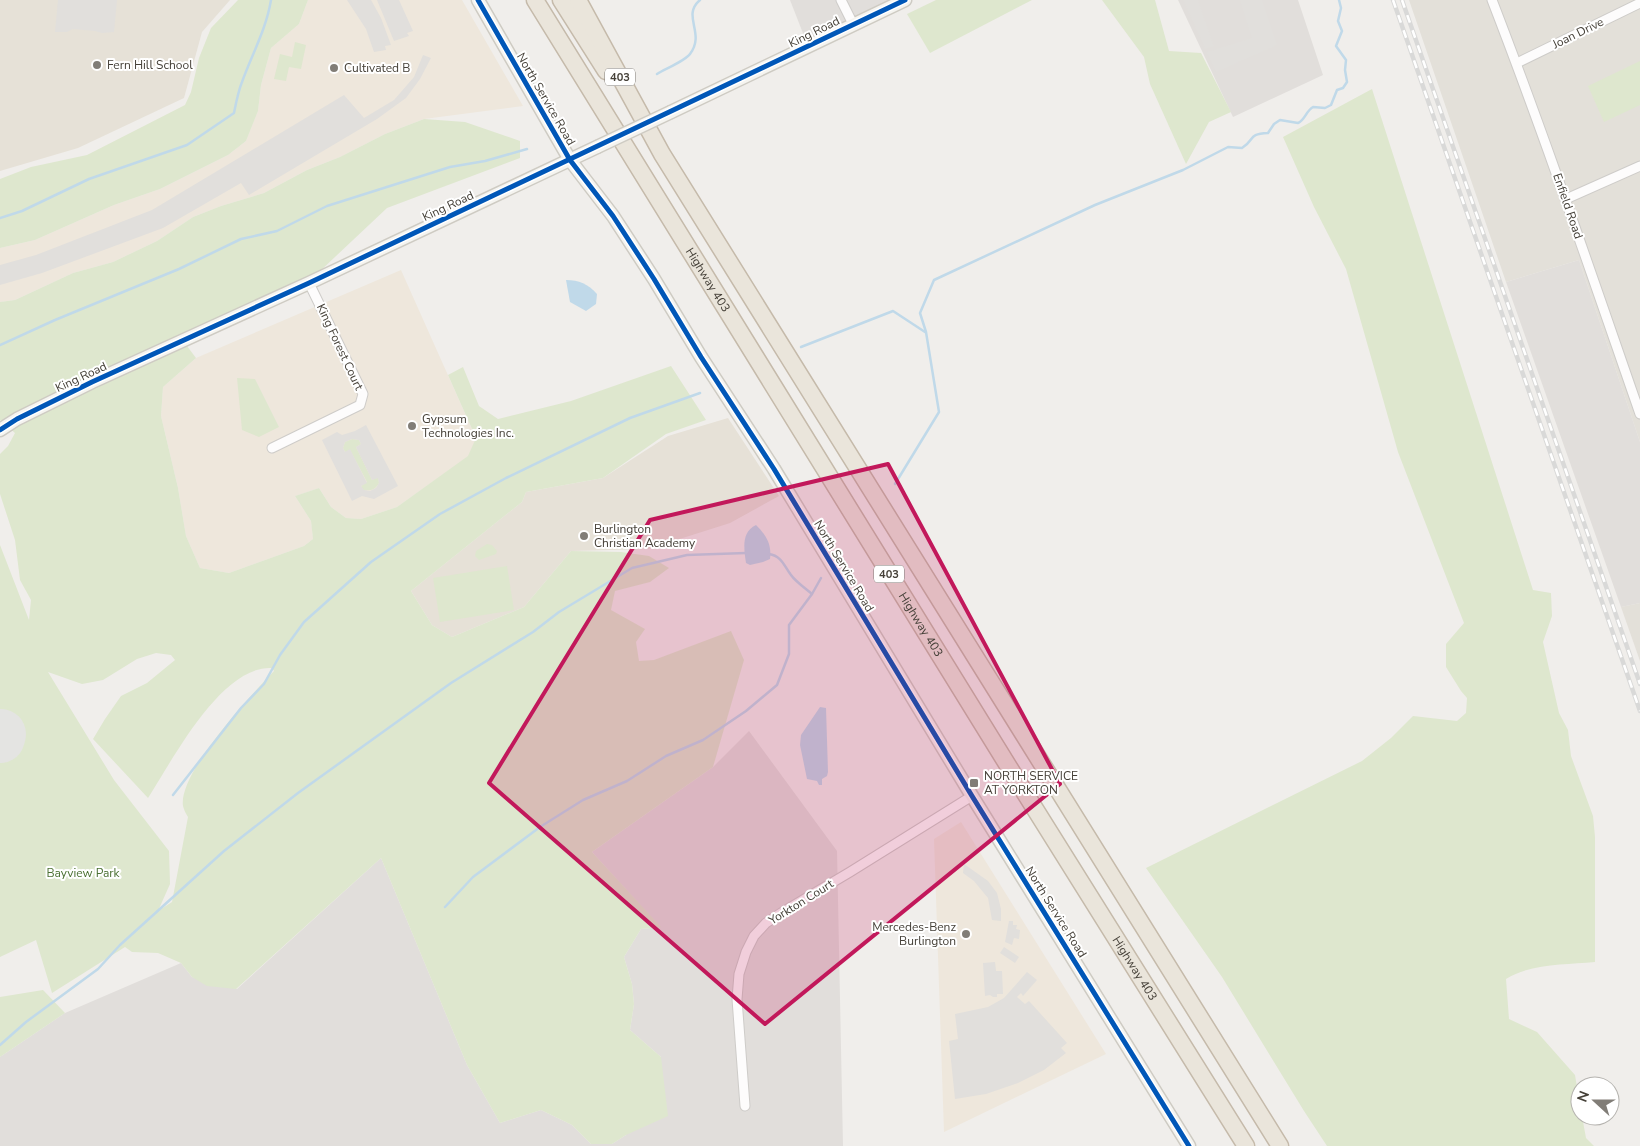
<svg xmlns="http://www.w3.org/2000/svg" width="1640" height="1146" viewBox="0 0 1640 1146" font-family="'Nunito Sans',sans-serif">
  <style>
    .residential { fill: #e3e0d9 }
    .commercial { fill: #eee7dc }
    .industrial { fill: #e1dedb }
    .education { fill: #e6e1d7 }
    .green { fill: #dee7ce; fill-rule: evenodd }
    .parking { fill: #e1dfdc; fill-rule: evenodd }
    .water { fill: #c0d9e9 }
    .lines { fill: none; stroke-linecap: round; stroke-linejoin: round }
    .stream { stroke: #c0d9e9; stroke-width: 2.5 }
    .runway { stroke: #e4e4e2; stroke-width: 50 }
    .street-casing { stroke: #ceccc9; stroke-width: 11 }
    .secondary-casing { stroke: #cecbc3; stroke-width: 15 }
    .highway-casing { stroke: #c5baaa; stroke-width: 19 }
    .street { stroke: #fdfcfc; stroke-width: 9 }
    .secondary { stroke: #f5f4f0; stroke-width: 12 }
    .highway { stroke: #eae5db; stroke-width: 16 }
    .rail-casing { stroke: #d9d9d8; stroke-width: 4.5 }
    .rail { stroke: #fff; stroke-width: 2.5; stroke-dasharray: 8; stroke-linecap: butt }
    .secondary-bridge-casing { stroke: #cecbc3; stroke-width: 15; stroke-linecap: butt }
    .secondary-bridge { stroke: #f5f4f0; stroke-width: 12 }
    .cycleway-casing { stroke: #fff; stroke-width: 8 }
    .cycleway { stroke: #0057b8; stroke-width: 5 }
    .marked { fill: #c2185b; fill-opacity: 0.2; stroke: #c2185b; stroke-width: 4; stroke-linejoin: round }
    .poi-dot { fill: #817d77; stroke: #fff; stroke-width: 2 }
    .labels { text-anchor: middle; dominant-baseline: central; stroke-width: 4; stroke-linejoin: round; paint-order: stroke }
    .shield { fill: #fff; stroke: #7d7974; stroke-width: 1 }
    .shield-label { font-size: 11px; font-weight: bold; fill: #454038 }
    .street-label { font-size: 12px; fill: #454038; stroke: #fff }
    .poi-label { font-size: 12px; fill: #454038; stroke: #fff; text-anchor: start }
    .park-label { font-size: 12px; fill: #4a7032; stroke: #fff }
  </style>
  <rect width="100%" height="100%" fill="#f0eeeb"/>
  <!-- residential -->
  <g class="residential">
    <path d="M1409 0H1640V442L1579 260 1506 282Z"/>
    <path d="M1640 603V661L1621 607Z"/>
  </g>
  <!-- commercial -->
  <g class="commercial">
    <path d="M308 0H462L523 106 424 119 385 134 340 157 307 170 264 193 221 206 193 217 157 241 113 262 73 273 15 300 0 302V248L35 240 114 205 160 189 228 155 246 141 258 111 261 85 271 48 299 24Z"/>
    <path d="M401 270 476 438 469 456 397 507 361 519 346 518 331 507 319 488 295 496 311 521 313 539 304 546 229 573 200 568 186 536 178 488 161 416 163 387 196 358Z"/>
    <path d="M961 822 1106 1054 944 1132 934 839Z"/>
  </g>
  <!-- industrial -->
  <g class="industrial">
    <path d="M790 0H897L806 41Z"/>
    <path d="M1178 0H1298L1323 75 1233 117Z"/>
    <path d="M1579 260 1640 442V603L1621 607 1506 282Z"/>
    <path d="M749 731 837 851 843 1146H0V1057L65 1013 181 963 192 977 237 989 381 858 467 1065 500 1123 541 1110 572 1125 591 1144H612L626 1135 661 1057 630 1030 634 1004 632 984 624 957 641 929 660 927 592 852 713 767Z"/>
  </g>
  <!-- education -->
  <g class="education">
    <path d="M0 0H230L202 32 184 98 78 148 0 171Z"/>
    <path d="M728 418 779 496 730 523 648 549 571 551 524 607 452 637 432 625 411 591 522 502 526 492 603 478 668 436Z"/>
  </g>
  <!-- green -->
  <g class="green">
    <path d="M238 0H308L299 24 271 48 261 85 258 111 246 141 228 155 160 189 114 205 35 240 0 248V179L31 167 87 155 185 105 191 92 199 58 211 28Z"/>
    <path d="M936 0H1032L930 53 907 14Z"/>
    <path d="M1102 0H1155L1169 51 1201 53 1231 112 1209 122 1186 164 1150 84 1144 57Z"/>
    <path d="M295 42 306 45 301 69 289 67 286 81 274 79 280 54 292 57Z"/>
    <path d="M1640 61V105L1604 122 1588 86Z"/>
    <path d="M1372 89 1533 590 1551 593 1552 616 1543 642 1559 713 1568 730 1571 756 1593 816 1595 837V962C1566 965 1532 963 1506 979L1509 1019 1537 1032 1575 1075 1580 1105V1116H1582L1586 1138 1594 1146H1327L1304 1111 1222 977 1146 868 1362 761 1391 738 1413 716 1457 721 1466 713 1467 698 1461 691 1446 667V644L1464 623 1398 452 1346 269 1314 207 1283 137Z"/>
    <path d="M424 119 465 122 520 141V158L387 208 318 273 184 342 196 358 163 387 161 416 178 488 186 536 200 568 229 573 304 546 313 539 311 521 295 496 319 488 331 507 346 518 361 519 397 507 468 456 476 438 448 375 463 367 479 406 498 419 571 401 671 366 706 420 666 434 603 478 526 492 522 502 411 591 432 625 452 637 524 607 571 551 621 552 649 556 669 568 650 582 615 591 611 610 645 629 636 642 639 661 654 660 731 631 744 660 713 767 592 852 661 927 641 929 624 957 632 984 634 1004 630 1030 661 1057 668 1116 626 1135 612 1144H591L572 1125 541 1110 500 1123 467 1065 381 858 236 989 207 986 192 977 181 963 158 953 132 952 125 947 52 993 36 940 0 957V545L29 620 31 600 20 580 15 540 0 494V454L8 446 15 433 0 420V302L15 300 73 273 113 262 157 241 193 217 221 206 264 193 307 170 340 157 385 134ZM156 653 171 655 175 660 147 683 121 696 105 719 93 739 148 798C172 761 221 665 272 668L274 671C251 695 178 773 183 806 184 810 186 814 188 817L172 902 158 911 170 884 169 851 114 780 48 672 82 684 103 680 137 659Z"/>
    <path d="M237 378 255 379 279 427 259 437 242 430Z"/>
    <path d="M352 439 359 440 361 444 356 447 372 480 378 477 379 483C375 490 371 491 363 490L361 486 367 482 350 450 345 452 343 448 345 442Z"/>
    <path d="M487 544 492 545 497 551 496 554 479 560 475 556 476 551Z"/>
    <path d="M507 566 514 610 440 622 433 578Z"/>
    <path d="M43 990 65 1013 0 1057V997Z"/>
  </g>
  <!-- parking -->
  <g class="parking">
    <path d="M58 0H117L114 32 102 33 95 31 73 29 67 32H55Z"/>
    <path d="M347 0H371L381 18 391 45 385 46 386 50 374 52 366 29Z"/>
    <path d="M377 0H399L413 31 407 33 409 36 394 41Z"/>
    <path d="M1183 0H1198L1214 46 1205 49Z"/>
    <path d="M1240 0H1262L1277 45 1216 72 1207 52 1252 38Z"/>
    <path d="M423 55 431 58 420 79 406 98 377 119 249 195 241 183 163 228 42 273 0 285V265L36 255 152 210 344 95 364 118 394 100 414 77Z"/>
    <path d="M366 425 398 486 374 499 362 496 352 501 322 440 337 432 342 435 355 431ZM352 439 359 440 361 444 356 447 372 480 378 478 379 483 376 488 370 491 364 490 361 486 367 483 350 449 345 452 343 448 345 442Z"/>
    <path d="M964 864 988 881 997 893 1001 909V921L992 920 988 898 974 881 963 873Z"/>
    <path d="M1009 921H1013V925H1017L1016 929 1020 930 1019 939 1014 938 1012 945 1005 942Z"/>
    <path d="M1004 947 1019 957 1015 963 1000 953Z"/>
    <path d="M995 962 996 971H1002L1003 994H997V997H993L990 995 985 996 983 963Z"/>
    <path d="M1027 972 1037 980 1023 996 1021 993 1017 997 1025 1004 1029 1001 1067 1043 1061 1048 1066 1053 1044 1070 1018 1083 986 1094 955 1099 949 1041 958 1039 955 1014 988 1007 1004 998Z"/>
  </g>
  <!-- water -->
  <g class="water">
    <path d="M566 280C579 280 588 284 597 294L596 304 586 311 570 302Z"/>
    <path d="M756 525C766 535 772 544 770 559L763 562 750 565 746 563C744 549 741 532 756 525Z"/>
    <path d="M820 707 826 708 828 772 827 776 822 779V785H819L817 781 807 779 800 745 801 735Z"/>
  </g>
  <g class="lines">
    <!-- stream -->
    <g class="stream">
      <path d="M657 74C665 69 685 61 690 54 706 33 681 16 700 0"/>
      <path d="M0 218 22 211 89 179 187 145 234 113C236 103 238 92 242 82 252 54 266 30 271 0"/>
      <path d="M0 345 55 320 179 269 241 239 277 231 327 206 450 167 485 161 527 149"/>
      <path d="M801 347 893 311 925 332"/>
      <path d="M895 484 939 412 926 332 920 313 934 280 1095 205 1183 170 1228 147 1242 148C1256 139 1247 134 1268 133L1274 124 1280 120 1298 123C1305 120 1306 111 1313 107L1325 108 1331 105 1337 90 1343 88 1347 82 1345 70 1346 60 1336 46 1342 31 1338 21 1341 8 1339 0"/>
      <path d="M769 554C782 556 784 566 791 575 796 582 805 588 812 594"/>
      <path d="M173 795 241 708 264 684 280 655 304 622 371 562 440 514 506 478 630 418 700 393"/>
      <path d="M445 907 473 877 540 827 583 800 627 781 666 756 703 740 746 711 777 685 789 654V625L812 594 821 578"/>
      <path d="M0 1045 26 1022 98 969 120 945 224 851 298 793 451 683 533 632 559 612 632 568 687 555 746 553"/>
    </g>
    <!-- runway -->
    <path class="runway" d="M0 734H1L0 738"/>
    <defs>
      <g id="street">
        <path d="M841 0 853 24"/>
        <path d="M1492 0C1545 137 1592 276 1640 414"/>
        <path d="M1517 63 1640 3"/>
        <path d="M1566 199 1640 166"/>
        <path d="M272 448 360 405 363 394 309 283"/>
        <path d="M745 1106 737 999 739 974 746 952 754 936 766 923 781 913 850 872 972 796"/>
      </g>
      <g id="secondary">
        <path d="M478 0 570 160 613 216 654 279 701 357 774 469 972 796 1189 1146"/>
        <path d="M671 112 905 0"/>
        <path d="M0 430 17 419 92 382 309 283 597 147"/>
      </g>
      <g id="highway">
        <path id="s1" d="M535 0 1020 785 1246 1146"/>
        <path d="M561 0 606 71"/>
        <path d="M578 0 662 154 1280 1146"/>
      </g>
    </defs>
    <!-- street casing -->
    <use href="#street" class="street-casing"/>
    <!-- secondary casing -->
    <use href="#secondary" class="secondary-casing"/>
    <!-- highway casing -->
    <use href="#highway" class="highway-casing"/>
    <!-- street -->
    <use href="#street" class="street"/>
    <!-- secondary -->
    <use href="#secondary" class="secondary"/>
    <!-- highway -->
    <use href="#highway" class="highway"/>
    <defs>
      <g id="rail">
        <path d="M1393 0 1640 711"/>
        <path d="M1402 0 1640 684"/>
      </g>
    </defs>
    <!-- rail casing -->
    <use href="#rail" class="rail-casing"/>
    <!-- rail -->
    <use href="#rail" class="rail"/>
    <defs>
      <path id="secondary-bridge" d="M597 147 671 112"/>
    </defs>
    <!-- secondary-bridge casing -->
    <use href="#secondary-bridge" class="secondary-bridge-casing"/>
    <!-- secondary-bridge -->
    <use href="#secondary-bridge" class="secondary-bridge"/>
    <defs>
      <g id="cycleway">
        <path d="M478 0 570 160 613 216 654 279 701 357 774 469 972 796 1189 1146"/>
        <path d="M0 430 17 419 92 382 309 283 905 0"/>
      </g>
    </defs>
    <!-- cycleway casing -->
    <use href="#cycleway" class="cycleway-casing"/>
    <!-- cycleway -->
    <use href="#cycleway" class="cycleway"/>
  </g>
  <!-- marked area -->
  <path class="marked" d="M888 464 1060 784 765 1024 489 783 650 520Z"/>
  <!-- markers -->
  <g class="poi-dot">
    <circle cx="97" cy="65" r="5"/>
    <circle cx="334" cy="68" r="5"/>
    <circle cx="412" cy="426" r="5"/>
    <circle cx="584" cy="536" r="5"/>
    <rect x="969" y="778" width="10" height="10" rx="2.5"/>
    <circle cx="966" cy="934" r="5"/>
  </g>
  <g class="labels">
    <!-- shield labels -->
    <g class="shield">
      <rect x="605" y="68.5" width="30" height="17" rx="4"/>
      <rect x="874" y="565.5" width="30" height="17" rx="4"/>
    </g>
    <g class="shield-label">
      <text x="620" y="77">403</text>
      <text x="889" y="574">403</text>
    </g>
    <!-- street labels -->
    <g class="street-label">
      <text transform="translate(814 32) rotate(-26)">King Road</text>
      <text transform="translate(1578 33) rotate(-26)">Joan Drive</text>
      <text transform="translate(546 99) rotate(60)">North Service Road</text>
      <text transform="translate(448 206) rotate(-25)">King Road</text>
      <text transform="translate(1568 206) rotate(71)">Enfield Road</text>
      <text stroke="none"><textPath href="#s1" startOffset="329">Highway 403</textPath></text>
      <text transform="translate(340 347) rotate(65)">King Forest Court</text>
      <text transform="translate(81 377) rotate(-25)">King Road</text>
      <text transform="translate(844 566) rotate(59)">North Service Road</text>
      <text stroke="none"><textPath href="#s1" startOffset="734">Highway 403</textPath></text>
      <text transform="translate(801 902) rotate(-32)">Yorkton Court</text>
      <text transform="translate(1056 912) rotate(58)">North Service Road</text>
      <text stroke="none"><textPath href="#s1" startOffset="1139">Highway 403</textPath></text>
    </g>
    <!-- poi labels -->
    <g class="poi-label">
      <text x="107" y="65">Fern Hill School</text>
      <text x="344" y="68">Cultivated B</text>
      <text x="422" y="419">Gypsum<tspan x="422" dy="14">Technologies Inc.</tspan></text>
      <text x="594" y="529">Burlington<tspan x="594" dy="14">Christian Academy</tspan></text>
      <text x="984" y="776">NORTH SERVICE<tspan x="984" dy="14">AT YORKTON</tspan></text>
      <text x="956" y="927" text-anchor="end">Mercedes-Benz<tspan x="956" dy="14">Burlington</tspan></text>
    </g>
    <!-- park labels -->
    <g class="park-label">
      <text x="83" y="873">Bayview Park</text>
    </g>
  </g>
  <!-- north arrow -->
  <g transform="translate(1595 1101) rotate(291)"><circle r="24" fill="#ffffff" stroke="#b5b3af"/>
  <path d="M0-4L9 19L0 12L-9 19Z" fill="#817d77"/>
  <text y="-8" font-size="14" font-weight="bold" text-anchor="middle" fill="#454038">N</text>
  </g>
</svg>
